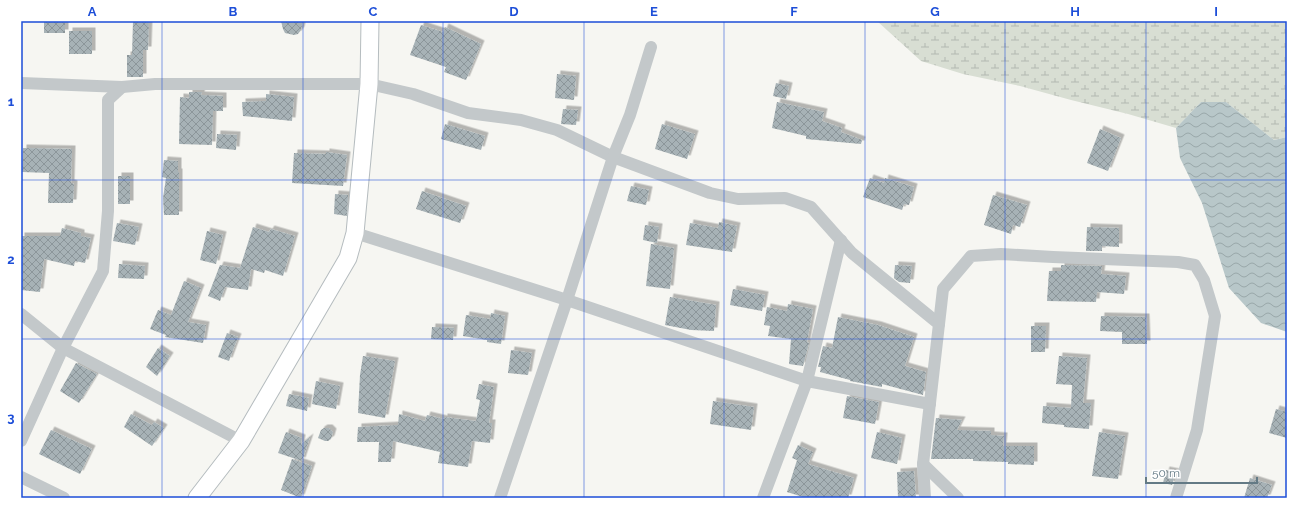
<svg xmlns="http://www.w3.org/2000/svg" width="1308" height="519" viewBox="0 0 1308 519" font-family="Raleway,sans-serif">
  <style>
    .wetland { fill: url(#wetland-marsh) }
    .water { fill: url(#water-waves) }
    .building { fill: url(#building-cross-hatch); filter: url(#shadow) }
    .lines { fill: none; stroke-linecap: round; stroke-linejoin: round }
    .secondary-casing { stroke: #b5bcbf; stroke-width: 19 }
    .street { stroke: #c3c8ca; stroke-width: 12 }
    .secondary { stroke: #fff; stroke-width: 17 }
    .grid { fill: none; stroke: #1d4ed8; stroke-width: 1; stroke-opacity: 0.55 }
    .neatline { fill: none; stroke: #1d4ed8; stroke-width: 1.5 }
    .grid-label { font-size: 13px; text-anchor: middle; font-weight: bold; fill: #1d4ed8 }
  </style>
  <defs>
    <pattern id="wetland-marsh" width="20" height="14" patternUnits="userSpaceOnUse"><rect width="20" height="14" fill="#d8ded3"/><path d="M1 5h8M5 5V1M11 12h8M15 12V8" fill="none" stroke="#b3b9b1"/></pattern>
    <pattern id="water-waves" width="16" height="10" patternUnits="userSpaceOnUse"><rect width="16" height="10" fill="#b8c7c9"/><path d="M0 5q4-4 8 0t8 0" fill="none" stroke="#99a7a9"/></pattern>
    <pattern id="building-cross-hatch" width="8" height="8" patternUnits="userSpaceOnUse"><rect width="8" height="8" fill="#a7b2b6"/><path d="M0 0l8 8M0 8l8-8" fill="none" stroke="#8c969a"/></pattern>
    <filter id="shadow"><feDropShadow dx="3.5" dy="-3.5" stdDeviation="0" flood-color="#0004"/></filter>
  </defs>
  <rect width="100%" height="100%" fill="#f6f6f2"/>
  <!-- wetland -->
  <path class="wetland" d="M877 21H1287V137L1274 140 1226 102H1201L1176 128 1128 114 1071 100 1020 86 963 74 921 61Z"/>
  <!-- water -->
  <path class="water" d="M1201 102H1226L1274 140 1287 137V332L1261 323 1229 288 1202 203 1180 158 1176 128Z"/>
  <!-- building -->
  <g class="building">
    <rect x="44" y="21" width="21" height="12"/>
    <path d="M133 21H149L148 50H143V77H127V55H132Z"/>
    <path d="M281 21H303L301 30 298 34 294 35 285 33 283 29Z"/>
    <path d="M421 25 443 32 445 27 481 44 466 80 444 72 446 67 410 55Z"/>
    <rect x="69" y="31" width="23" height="23"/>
    <path d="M557 74 576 76 574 100 555 98Z"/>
    <path d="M776 83 789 86 786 99 773 96Z"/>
    <path d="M189 92H202L201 95 223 96V111H213L212 145 179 144 180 97 189 98Z"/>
    <path d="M266 94 294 97 292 121 243 116 242 102 266 101Z"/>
    <path d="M777 102 824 112 822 121 842 128 841 132 862 140 861 144 806 139V136L772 128Z"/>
    <path d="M563 109 578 110 576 125 561 124Z"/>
    <path d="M445 124 485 136 481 150 441 139Z"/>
    <path d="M662 124 695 134 687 159 655 149Z"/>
    <path d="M1100 129 1121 138 1108 171 1087 163Z"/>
    <path d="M217 134 237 135 236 150 216 148Z"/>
    <path d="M23 148 72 149 71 183 74 184 73 203H48L49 173 22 172Z"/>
    <path d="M326 152 347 155 343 186 292 183 294 153 326 154Z"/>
    <path d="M164 160 178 161V172H179V215H164L163 198 166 178 162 177Z"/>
    <rect x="118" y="176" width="12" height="28"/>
    <path d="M870 178 884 183 885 178 914 187 909 205 904 204 902 210 863 197Z"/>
    <path d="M631 186 649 190 646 205 627 201Z"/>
    <path d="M422 191 466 206 460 223 416 209Z"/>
    <path d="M335 194 348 195 347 216 334 214Z"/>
    <path d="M993 195 1027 205 1020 227 1013 225 1011 234 984 225Z"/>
    <path d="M719 222 737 226 732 252 686 245 690 223 718 228Z"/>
    <path d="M117 223 139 227 135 245 113 241Z"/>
    <path d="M645 225 659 227 657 243 643 240Z"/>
    <path d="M253 227 269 232 271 229 295 236 283 276 265 270 264 273 251 269 248 290 225 287 220 301 208 296 220 265 240 268Z"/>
    <path d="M1087 227 1119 228V247L1102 246V251H1086Z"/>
    <path d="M62 228 81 233V236L91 238 85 263 75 261 74 266 44 259 40 292 21 290V236H60Z"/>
    <path d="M207 231 223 235 216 264 200 260Z"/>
    <path d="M651 244 674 248 670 289 646 286Z"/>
    <path d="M119 264 145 266 144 279 118 278Z"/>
    <path d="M895 265 912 266 910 283 899 282 894 278Z"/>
    <path d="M1061 265 1102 266 1101 274 1126 276 1124 294 1097 292 1096 302 1047 301 1049 271H1061Z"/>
    <path d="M184 281 201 288 188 322 206 325 203 343 165 337 166 335 150 329 158 310 171 315Z"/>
    <path d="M733 289 765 295 762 311 730 305Z"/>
    <path d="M670 297 716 305 714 331 691 330 665 325Z"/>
    <path d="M788 304 813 309 807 342 809 343 803 366 789 364 791 339 768 336 770 326 764 325 767 307 787 311Z"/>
    <path d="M491 313 505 316 501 344 487 342V340L463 336 466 315 490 319Z"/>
    <path d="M1101 316 1146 317 1147 344H1122V332L1100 331Z"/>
    <path d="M838 317 878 325 914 337 905 366 926 372 923 395 882 384V387L850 381V380L820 372 821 367H818L823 346 832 348Z"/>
    <path d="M1031 326H1046L1045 352H1031Z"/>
    <path d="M432 327 454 328 453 340 431 339Z"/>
    <path d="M227 333 238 337 229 361 218 357Z"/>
    <path d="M158 348 170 356 157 376 146 367Z"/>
    <path d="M511 350 532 353 528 375 508 373Z"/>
    <path d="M363 356 395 361 385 418 358 413 360 375Z"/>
    <path d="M1059 356 1087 358 1083 403H1091L1089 429 1064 427V425L1042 423 1043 406 1071 408 1072 385 1056 384Z"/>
    <path d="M76 363 97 374 79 403 60 391Z"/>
    <path d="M316 381 340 386 336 409 312 404Z"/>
    <path d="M479 384 494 387 489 423H492L490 443 472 441 468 467 438 463 440 452 393 441 391 462H378L379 442H357L358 427 398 425 399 414 425 421 427 415 444 419V417L476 421 480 400 476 399Z"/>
    <path d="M289 394 309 398 307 411 286 406Z"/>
    <path d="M847 396 879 402 875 424 843 418Z"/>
    <path d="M713 401 754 407 751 430 710 424Z"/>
    <path d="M1276 409 1287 412V438L1269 433Z"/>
    <path d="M131 414 152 425 154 422 164 428 152 446 124 427Z"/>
    <path d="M936 418 962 420 957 430 991 431V435L1004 436 1003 446H1034V465L1008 464V462L973 461V459H931Z"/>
    <path d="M324 428H329L333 432 331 439 328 441H325L318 438 321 430Z"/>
    <path d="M51 430 92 449 80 474 39 454Z"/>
    <path d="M286 432 302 438 301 444 310 437 302 461 278 453Z"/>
    <path d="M877 432 902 438 897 464 871 458Z"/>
    <path d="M1099 432 1125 436 1118 479 1092 476Z"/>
    <path d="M798 445 813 452 808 464 854 478 848 498H806L787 492 797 460 792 458Z"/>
    <path d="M292 459 312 466 301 498 281 490Z"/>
    <path d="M1166 470 1176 472 1172 485 1163 483Z"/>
    <path d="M914 471 916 498H898L897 472Z"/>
    <path d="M1250 478 1272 485 1267 498H1244Z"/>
  </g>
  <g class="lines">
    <defs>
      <path id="secondary" d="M197 498 241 441 348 258 355 233 369 84 370 21"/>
    </defs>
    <!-- secondary casing -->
    <use href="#secondary" class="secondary-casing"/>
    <!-- street -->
    <g class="street">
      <path d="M21 83 122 87 155 84H369L413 94 468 113 521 120 557 130 613 157 710 193 738 199 785 198 811 207 852 253 939 324 923 464 925 498"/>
      <path d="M355 233 567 300 807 381 930 404"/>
      <path d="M21 314 63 348 241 441"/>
      <path d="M939 324 943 289 971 256 1001 254 1053 257 1178 262 1195 265 1204 280 1215 316 1197 430 1176 498"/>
      <path d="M21 441 63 348 103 271 108 211V100L122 87"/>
      <path d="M923 464 958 498"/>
      <path d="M21 477 64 498"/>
      <path d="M500 498 567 300 613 157 630 115 651 47"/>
      <path d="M763 498 807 381 841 240"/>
    </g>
    <!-- secondary -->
    <use href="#secondary" class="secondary"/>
  </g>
  <!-- grid -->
  <path class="grid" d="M162 21V498M303 21V498M443 21V498M584 21V498M724 21V498M865 21V498M1005 21V498M1146 21V498M21 180H1287M21 339H1287"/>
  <!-- border -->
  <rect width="1308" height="519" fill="none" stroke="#ffffff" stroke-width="44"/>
  <!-- scale -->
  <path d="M1146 477v6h111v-6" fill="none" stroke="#637a85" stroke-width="2"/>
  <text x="1152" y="477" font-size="12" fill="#637a85" stroke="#ffffff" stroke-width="3" paint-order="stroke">50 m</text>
  <rect x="22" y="22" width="1264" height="475" class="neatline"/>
  <g class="grid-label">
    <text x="92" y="16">A</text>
    <text x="233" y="16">B</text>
    <text x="373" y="16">C</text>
    <text x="514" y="16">D</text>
    <text x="654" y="16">E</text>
    <text x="794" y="16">F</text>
    <text x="935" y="16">G</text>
    <text x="1075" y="16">H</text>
    <text x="1216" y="16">I</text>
    <text x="11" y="106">1</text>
    <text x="11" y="264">2</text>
    <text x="11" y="422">3</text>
  </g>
</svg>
